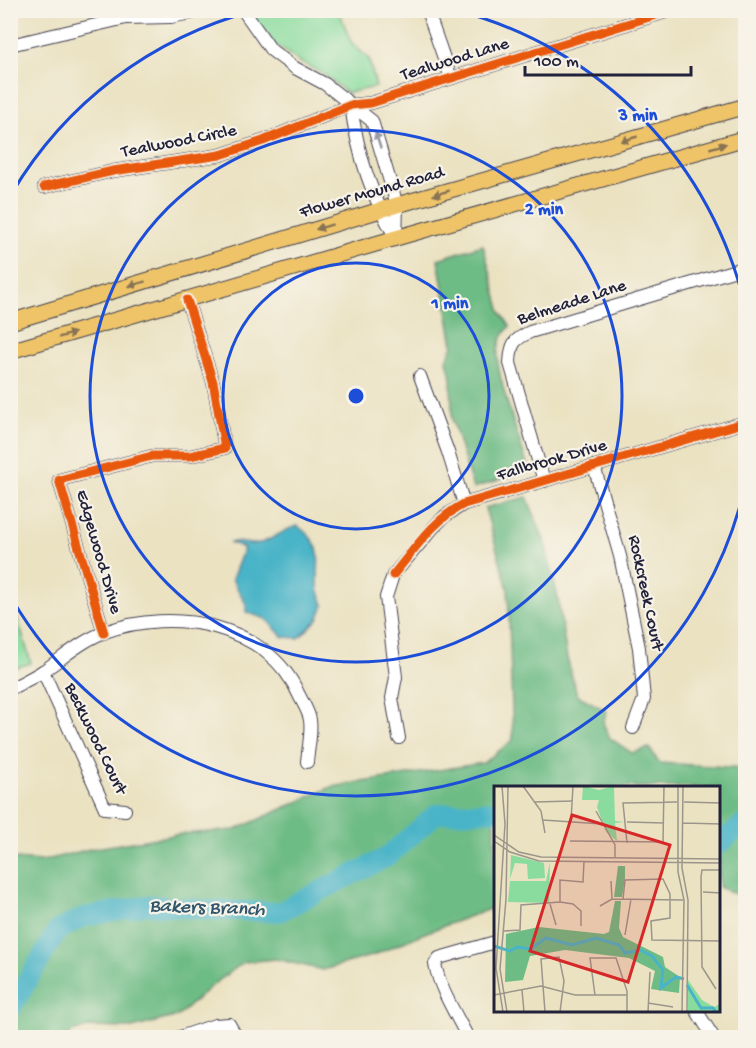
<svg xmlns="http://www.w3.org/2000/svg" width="756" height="1048" viewBox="0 0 756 1048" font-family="'Gochi Hand',sans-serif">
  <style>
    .green { fill: #89dc9e; stroke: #567f6c; stroke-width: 1.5 }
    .forest { fill: #6ebc85; stroke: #486f60; stroke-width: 1.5 }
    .water { fill: #49b4c7; stroke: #366b81; stroke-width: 1.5 }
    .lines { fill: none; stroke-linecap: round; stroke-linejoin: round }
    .river { stroke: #49b4c7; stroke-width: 20 }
    .minor-casing { stroke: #403f4f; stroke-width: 14 }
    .major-casing { stroke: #403f4f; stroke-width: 17 }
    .minor { stroke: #fff; stroke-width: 12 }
    .major { stroke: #efc469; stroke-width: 15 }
    .cycleway-casing { stroke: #f7f3e8; stroke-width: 13 }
    .cycleway { stroke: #e8590c; stroke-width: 9 }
    .oneway { fill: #887352 }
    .oneway2 { fill: #9c9ca7 }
    .ring { fill: none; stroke: #1d4ed8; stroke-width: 3 }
    .labels { text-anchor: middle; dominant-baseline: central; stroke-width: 4.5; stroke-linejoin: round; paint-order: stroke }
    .street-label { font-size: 18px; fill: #22223b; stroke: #f7f3e8 }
    .water-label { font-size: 20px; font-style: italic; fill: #30556c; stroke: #f7f3e8 }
    .inset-river { fill: none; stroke: #49b4c7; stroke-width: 3 }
    .inset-road { fill: none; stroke: #9b958c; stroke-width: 1.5 }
    .view { fill: #d62828; fill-opacity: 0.15; stroke: #d62828; stroke-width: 3 }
    .inset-edge { fill: none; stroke: #22223b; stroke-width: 3 }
    .centre { fill: #1d4ed8; stroke: #f7f3e8; stroke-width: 3 }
    .ring-label { font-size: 18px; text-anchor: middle; font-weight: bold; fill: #1d4ed8; stroke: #f7f3e8; stroke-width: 4.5; stroke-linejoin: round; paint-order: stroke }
  </style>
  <rect width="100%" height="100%" fill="#f7f3e8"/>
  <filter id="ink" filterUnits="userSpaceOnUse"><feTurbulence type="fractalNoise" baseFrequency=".0167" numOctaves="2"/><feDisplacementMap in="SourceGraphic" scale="12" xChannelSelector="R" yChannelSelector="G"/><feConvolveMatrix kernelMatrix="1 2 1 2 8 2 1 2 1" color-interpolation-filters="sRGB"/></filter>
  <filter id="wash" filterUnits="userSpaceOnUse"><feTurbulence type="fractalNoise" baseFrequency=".008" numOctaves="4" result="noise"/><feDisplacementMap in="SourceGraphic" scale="24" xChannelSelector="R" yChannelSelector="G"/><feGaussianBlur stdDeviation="1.35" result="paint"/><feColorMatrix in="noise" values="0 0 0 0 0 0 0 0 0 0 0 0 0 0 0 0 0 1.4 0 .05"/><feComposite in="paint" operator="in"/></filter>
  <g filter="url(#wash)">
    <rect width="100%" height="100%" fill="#ebe2c2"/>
    <!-- green -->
    <g class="green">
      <path d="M249 11H339L351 42 369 59 376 87 347 93 322 73 298 61 276 45Z"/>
      <path d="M10 593 31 663 11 669H10Z"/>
    </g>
    <!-- forest -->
    <g class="forest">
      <path d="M483 245 501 313 510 326C504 333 499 340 498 350 494 373 522 445 529 471L473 488 452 419 451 377 447 360 453 345 438 259Z"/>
      <path d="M527 497 544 540 557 594 567 658 577 695 607 711 603 723 610 738 632 753 649 748 659 763 745 768V898L719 887 718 787H495V907L422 934 374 955 323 970 276 959 244 962 210 987 178 1016 132 1028 89 1027 71 1032 69 1037H11L10 861 13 859 42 861 90 849 181 834 235 830 331 787 483 763 513 740 508 589 485 508Z"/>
    </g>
    <!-- water -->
    <path class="water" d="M298 526C326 548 317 555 318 586 318 593 322 598 324 605L318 619 299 638 283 637 266 619 246 612V604L232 579 244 548 229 542C238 541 246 544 254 544 271 543 283 528 298 526Z"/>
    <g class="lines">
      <!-- river -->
      <g class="river">
        <path d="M718 845 746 822"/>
        <path d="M10 1010 58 930 84 917 149 905 207 910 279 912 387 857 436 814 495 811"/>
      </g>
    </g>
  </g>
  <g filter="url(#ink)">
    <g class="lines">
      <defs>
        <g id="minor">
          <path d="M243 10 271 50 295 68 325 84 372 121 397 205 396 238"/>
          <path d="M427 10 451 78"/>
          <path d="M10 45 126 18 171 17 206 10"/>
          <path d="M351 105C357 151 372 198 396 238"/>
          <path d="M44 187 113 171 220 155 263 141 351 105 371 103 672 10"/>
          <path d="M420 376 448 452 464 504"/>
          <path d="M594 466 620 556 639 648 644 699 633 728"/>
          <path d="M544 481 510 363C511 344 513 340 530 332L746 267"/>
          <path d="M104 633 59 480 152 456H190L225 448 213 382 187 300"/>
          <path d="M43 671 105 808 125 810"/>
          <path d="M10 689C21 683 32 678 43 671 63 658 81 641 105 632 172 607 268 623 299 695 303 703 309 712 310 720 312 733 308 749 307 762"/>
          <path d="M399 738 392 698 396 677 386 597 393 575 433 528 445 516 464 504 746 422"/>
          <path d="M696 1010 714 1038"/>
          <path d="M177 1038 215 1025 229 1024 237 1038"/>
          <path d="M468 1038C456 1014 440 990 435 964L439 958 495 942"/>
        </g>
        <g id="major">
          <path d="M10 322 397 205 746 106"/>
          <path d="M10 351 396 238 746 138"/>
        </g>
      </defs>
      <!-- minor casing -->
      <use href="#minor" class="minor-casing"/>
      <!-- major casing -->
      <use href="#major" class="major-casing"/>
      <!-- minor -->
      <use href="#minor" class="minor"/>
      <!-- major -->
      <use href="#major" class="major"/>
      <defs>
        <g id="cycleway">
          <path d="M44 187 113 171 220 155 263 141 351 105 371 103 672 10"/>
          <path d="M393 575C414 550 434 519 464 504L746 422"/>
          <path d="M104 633 59 480 152 456H190L225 448 213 382 187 300"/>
        </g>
      </defs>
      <!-- cycleway casing -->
      <use href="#cycleway" class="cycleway-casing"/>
      <!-- cycleway -->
      <use href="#cycleway" class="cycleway"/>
    </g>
    <!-- one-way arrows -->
    <defs><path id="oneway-solid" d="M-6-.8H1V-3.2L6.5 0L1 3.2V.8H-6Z" transform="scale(1.5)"/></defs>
    <g class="oneway">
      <use href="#oneway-solid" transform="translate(629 139) rotate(164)"/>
      <use href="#oneway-solid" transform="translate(718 146) rotate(-16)"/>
      <use href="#oneway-solid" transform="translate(441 193) rotate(164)"/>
      <use href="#oneway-solid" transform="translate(324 227) rotate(163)"/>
      <use href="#oneway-solid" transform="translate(137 284) rotate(163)"/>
      <use href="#oneway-solid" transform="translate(67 335) rotate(-16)"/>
    </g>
    <use class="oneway2" href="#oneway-solid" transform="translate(378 140) rotate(-108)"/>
  </g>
  <!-- distance rings -->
  <g class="ring">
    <circle cx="356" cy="396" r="133"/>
    <circle cx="356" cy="396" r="266"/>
    <path d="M745 486A399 399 0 0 1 12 599M12 193A399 399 0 0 1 253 11M459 11A399 399 0 0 1 745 306"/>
  </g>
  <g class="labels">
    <!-- street labels -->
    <g class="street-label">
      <text transform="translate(455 60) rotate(-17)">Tealwood Lane</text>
      <text transform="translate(179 142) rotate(-11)">Tealwood Circle</text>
      <text transform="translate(372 193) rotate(-16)">Flower Mound Road</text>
      <text transform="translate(572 303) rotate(-18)">Belmeade Lane</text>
      <text transform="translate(552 461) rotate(-16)">Fallbrook Drive</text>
      <text transform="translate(98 552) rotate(74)">Edgewood Drive</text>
      <text transform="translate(645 593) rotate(78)">Rockcreek Court</text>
      <text transform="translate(95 739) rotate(64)">Beckwood Court</text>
    </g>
    <!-- water labels -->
    <g class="water-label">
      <text transform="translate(207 909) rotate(2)">Bakers Branch</text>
    </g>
  </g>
  <!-- overview -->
  <g transform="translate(494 786)">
    <rect width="226" height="226" fill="#ebe2c2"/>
    <path d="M89 0 105 4 120 0 121 35 131 36 121 37 123 55 112 46 103 21 105 14H88ZM17 69 50 77 51 92 34 93 33 78 21 77 16 93ZM56 76 55 117 14 116 16 95H52ZM194 194 208 214 220 221 226 218V226H194Z" fill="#89dc9e"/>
    <path d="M124 80H131V92L128 111H120ZM121 115H127L125 142 129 151 169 171 171 181 186 191 185 207 157 203 161 185 135 172 71 164 36 170 29 194 11 196 12 148 45 141 110 148 115 146Z" fill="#6ebc85"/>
    <path class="inset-river" d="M0 160 16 165 23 161 37 163 52 152 78 159 102 152 125 159 131 167 146 164 158 170 169 184 167 202 182 191 190 193M193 199 207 222H219L222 226"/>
    <path class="inset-road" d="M8 0 11 38 2 182 9 226M29 0 47 25 51 47M184 0V86L190 114 188 226M189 0 188 82 194 114 193 226M40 16 79 15M190 16 227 17M102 25 121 59V71M49 34 108 38M77 35 79 0M133 36 170 37M189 37 227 38M0 49 25 66 47 71 227 73M0 55 16 66 45 75 227 77M76 55 169 56 170 0M133 57 129 17 183 16M117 95 118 113M209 106 227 107M129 113 131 94 169 93 176 108V132L157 135 158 154 227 155M66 116V94L89 96 90 75M56 118 62 139M106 120 118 113 189 114M10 145 26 144 27 119 66 116 79 118 87 125V140M131 149 137 113M222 203 208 181 207 91 208 84H227M28 204 30 226M0 209 47 200 81 209H133M101 209 96 172H122L133 205V226M154 217 179 221M13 226 6 183 12 113 14 0M51 226 47 173 65 171 70 195 66 226M154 226 156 186"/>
    <path class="view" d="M78 29 176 59 134 196 36 165Z"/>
    <rect width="226" height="226" class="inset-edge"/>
  </g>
  <circle cx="356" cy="396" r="9" class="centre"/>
  <g class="ring-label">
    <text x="638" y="120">3 min</text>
    <text x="544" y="214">2 min</text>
    <text x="450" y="308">1 min</text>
  </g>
  <!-- margin -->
  <rect width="756" height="1048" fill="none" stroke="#f7f3e8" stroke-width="36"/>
  <!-- scale -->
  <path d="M525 66v9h166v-9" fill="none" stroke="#22223b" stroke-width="3"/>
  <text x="534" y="66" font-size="18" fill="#22223b" stroke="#f7f3e8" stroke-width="4.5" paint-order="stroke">100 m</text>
</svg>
